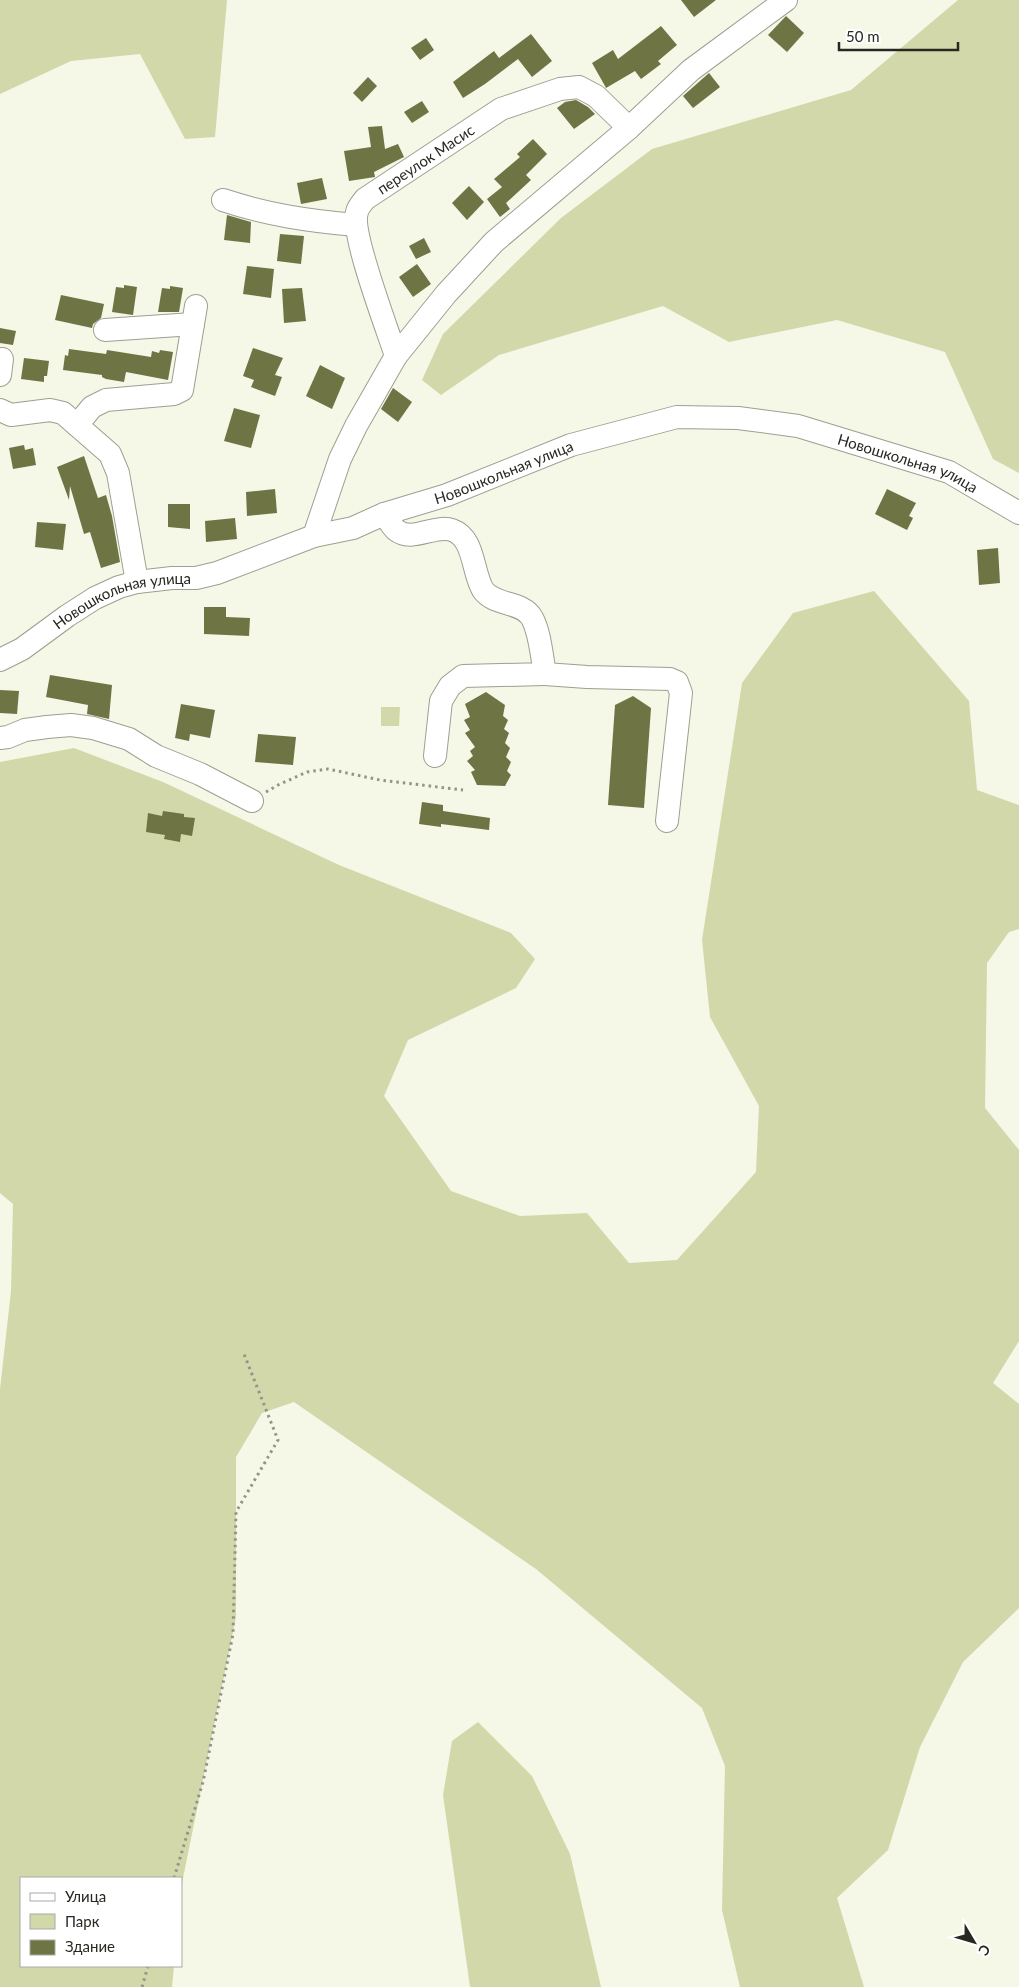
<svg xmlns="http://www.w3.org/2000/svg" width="1019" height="1987" viewBox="0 0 1019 1987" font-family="Lato,sans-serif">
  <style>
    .green { fill: #d3d8aa }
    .building { fill: #6f7445 }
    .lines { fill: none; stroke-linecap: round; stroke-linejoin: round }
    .minor-casing { stroke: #9d9f90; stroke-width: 24 }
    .path { stroke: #939489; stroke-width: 3; stroke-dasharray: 2.5 4; stroke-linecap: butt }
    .minor { stroke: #fff; stroke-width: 22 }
    .labels { text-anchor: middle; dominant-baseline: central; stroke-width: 4; stroke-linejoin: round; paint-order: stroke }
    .street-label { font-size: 15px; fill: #272822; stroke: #fff }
  </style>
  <rect width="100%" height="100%" fill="#f5f7e7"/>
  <!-- green -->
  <g class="green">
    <path d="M0 0H227L215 137 185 139 140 54 71 61 0 94Z"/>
    <path d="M958 0H1019V473L993 459 945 352 837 320 729 342 663 306 499 355 441 395 422 380 443 334 561 218 652 149 851 90Z"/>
    <path d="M874 591 969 701 977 790 1019 805V929L1009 932 987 963 985 1108 1019 1150V1341L993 1383 1019 1404V1608L963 1662 920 1747 888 1850 837 1898 864 1987H740L722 1910 725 1766 702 1708 536 1569 294 1402 262 1413 236 1457V1617L181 1888V1878H21V1966H174L172 1987H0V1389L11 1291 13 1204 0 1193V762L74 748 163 782 339 865 511 933 535 959 516 988 408 1040 384 1096 451 1191 520 1216 587 1213 629 1263 677 1260 756 1172 759 1106 710 1017 702 940 742 683 793 613Z"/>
    <path d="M381 707H400L399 726H381Z"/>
    <path d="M478 1722 532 1776 570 1854 601 1987H470L443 1795 452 1741Z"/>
  </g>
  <!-- building -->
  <g class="building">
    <path d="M681 0H716L694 17Z"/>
    <path d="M786 16 804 33 787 52 768 35Z"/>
    <path d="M661 26 677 45 658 61 661 64 641 79 635 71 606 88 605 86 592 63 613 50 618 59Z"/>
    <path d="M531 34 552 61 532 77 518 59 485 84 463 98 453 82 494 51 499 58Z"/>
    <path d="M426 38 434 50 420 60 411 48Z"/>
    <path d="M709 73 720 87 693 108 683 96Z"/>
    <path d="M368 77 377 86 362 102 353 93Z"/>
    <path d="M576 100 588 107 595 114 574 129 557 108 565 102Z"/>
    <path d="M422 101 429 112 412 123 404 112Z"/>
    <path d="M382 126 385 149 398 144 404 157 374 172 375 177 349 181 344 151 371 147 368 127Z"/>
    <path d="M533 139 547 154 526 175 531 180 506 203 510 209 500 217 487 199 502 187 494 179 520 157 517 154Z"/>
    <path d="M322 178 327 199 301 204 297 183Z"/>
    <path d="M469 186 484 202 467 220 452 203Z"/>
    <path d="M227 215 251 222 250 243 224 240Z"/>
    <path d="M280 234 304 236 301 264 277 261Z"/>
    <path d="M424 238 431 252 416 259 409 246Z"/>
    <path d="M417 264 431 284 413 297 399 277Z"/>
    <path d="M247 266 274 269 271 298 243 294Z"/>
    <path d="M124 285 137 287 133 315 112 312 116 287 124 288Z"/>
    <path d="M170 286 183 288 179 312H158L162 288 170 289Z"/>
    <path d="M302 288 306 321 284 323 282 289Z"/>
    <path d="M61 295 104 304 101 318 93 324 92 328 55 320Z"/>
    <path d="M0 328 16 331 13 345 0 343Z"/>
    <path d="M253 348 283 358 275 375 282 377 275 396 251 387 254 380 243 376Z"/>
    <path d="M69 349 106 354 107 350 151 357 152 351 159 353 160 350 173 352 168 380 126 372 124 382 106 379 102 377V375L63 370 65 355 68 356Z"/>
    <path d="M24 358 49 361 47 376H44V382L21 379Z"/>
    <path d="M320 365 345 378 332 409 306 396Z"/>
    <path d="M393 388 412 402 398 422 381 409Z"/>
    <path d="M234 408 260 415 251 448 224 441Z"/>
    <path d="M24 445 25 450 33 448 36 465 13 469 9 448Z"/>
    <path d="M84 456 98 498 106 495 112 516 120 562 101 568 90 532 84 534 70 486 69 500 57 467Z"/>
    <path d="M275 489 277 513 247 516 246 492Z"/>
    <path d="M887 489 916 503 909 516 913 518 907 530 875 514Z"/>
    <path d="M168 504H190V529L168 527Z"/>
    <path d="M235 518 237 539 206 542 205 521Z"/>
    <path d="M37 522 66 524 63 550 35 547Z"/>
    <path d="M998 548 1000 583 979 585 977 550Z"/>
    <path d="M204 607H226V617L250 618 249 636 204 634Z"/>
    <path d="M50 675 112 685 109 719 87 714 88 705 46 697Z"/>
    <path d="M0 690 19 691 17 714 0 713Z"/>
    <path d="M486 692 505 705 503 716 508 720 504 729 509 733 505 743 510 748 506 757 511 762 507 771 511 775 505 786 477 785 471 772 475 770 467 761 473 756 470 751 475 747 465 733 470 730 464 720 470 717 465 704Z"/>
    <path d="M633 696 651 708 644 808 608 805 615 705Z"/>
    <path d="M181 704 215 710 210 738 190 734 189 741 175 738Z"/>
    <path d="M258 734 296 737 293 765 255 762Z"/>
    <path d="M422 802 443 805V811L490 818 489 830 441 824V827L419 824Z"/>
    <path d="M163 811 184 814V817L195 818 192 836 181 834 180 842 164 839 165 835 146 832 148 813 162 816Z"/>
  </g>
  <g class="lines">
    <defs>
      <g id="minor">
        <path d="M223 200C268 215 309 221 356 225"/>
        <path d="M105 330 193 324"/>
        <path id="s1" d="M396 356C388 331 350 232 357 212 358 207 362 203 365 199L501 109 560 89 579 87 596 96 629 128"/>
        <path d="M0 375 2 359"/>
        <path d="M0 410 11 415 50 410 63 413 110 454 118 473 137 582"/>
        <path d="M77 425 92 407 106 400 174 394 182 390 196 306"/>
        <path d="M384 514C388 519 392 526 396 530 412 543 435 524 452 530 475 538 472 572 483 590 494 606 523 601 532 618 540 632 542 658 545 674L463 676 450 686 441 701 435 756"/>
        <path d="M314 536 340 459 356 426 396 356 446 294 494 242 629 128 691 70 786 0"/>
        <path id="s2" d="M0 660 22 649 67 616 95 598 119 587 137 582 172 578H196L217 573 314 536 353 528 384 514 447 495 571 445 677 417 738 418 798 426 949 472 1019 513"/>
        <path d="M545 674 587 677 670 679 677 682 681 693 667 821"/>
        <path d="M0 738 8 737 25 730 47 727 71 725 93 728 129 739 156 756 200 774 252 801"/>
      </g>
    </defs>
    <!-- minor casing -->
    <use href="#minor" class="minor-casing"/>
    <!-- path -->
    <g class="path">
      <path d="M266 792 278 785 307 772 328 769 380 780 463 790"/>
      <path d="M174 1878 203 1782 233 1634 236 1512 278 1440 244 1354"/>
      <path d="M142 1987 148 1966"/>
    </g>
    <!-- minor -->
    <use href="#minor" class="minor"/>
  </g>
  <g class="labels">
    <!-- street labels -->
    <g class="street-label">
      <text stroke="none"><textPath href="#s1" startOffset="238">переулок Масис</textPath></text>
      <text stroke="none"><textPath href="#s2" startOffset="964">Новошкольная улица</textPath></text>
      <text stroke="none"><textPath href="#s2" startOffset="544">Новошкольная улица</textPath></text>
      <text stroke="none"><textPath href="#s2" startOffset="139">Новошкольная улица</textPath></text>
    </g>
  </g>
  <!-- legend -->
  <rect x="20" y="1877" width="162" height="90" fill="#ffffff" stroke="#a9a9a7"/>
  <rect x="30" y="1893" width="25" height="8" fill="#ffffff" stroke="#a9a9a7"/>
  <text x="65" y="1902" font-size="15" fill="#272822">Улица</text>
  <rect x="30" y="1914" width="25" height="15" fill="#d3d8aa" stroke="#a9a9a7"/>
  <text x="65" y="1927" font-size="15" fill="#272822">Парк</text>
  <rect x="30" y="1940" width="25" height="15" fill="#6f7445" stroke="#a9a9a7"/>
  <text x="65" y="1952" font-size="15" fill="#272822">Здание</text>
  <!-- north arrow -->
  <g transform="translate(974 1942) rotate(128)" stroke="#ffffff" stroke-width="4" paint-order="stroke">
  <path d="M0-4L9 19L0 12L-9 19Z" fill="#272822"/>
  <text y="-8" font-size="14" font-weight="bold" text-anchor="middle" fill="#272822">С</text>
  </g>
  <!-- scale -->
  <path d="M839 42v8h119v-8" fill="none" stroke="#272822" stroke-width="2.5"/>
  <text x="846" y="42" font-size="15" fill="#272822" stroke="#ffffff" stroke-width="4" paint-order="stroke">50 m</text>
</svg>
